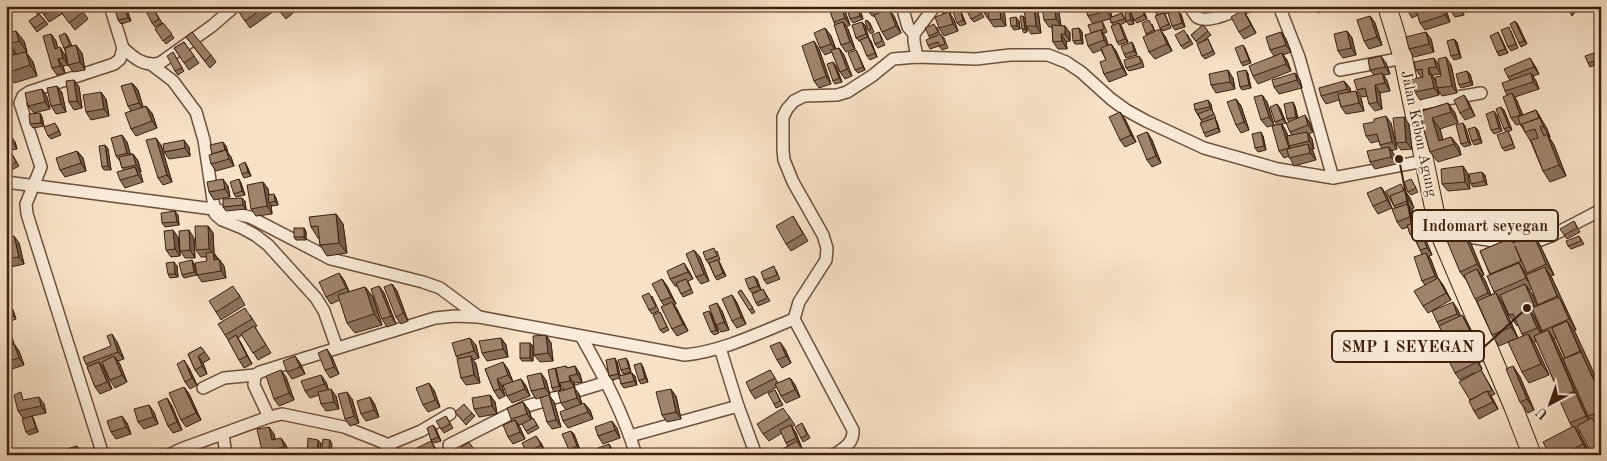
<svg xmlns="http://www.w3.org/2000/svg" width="1607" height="461" viewBox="0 0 1607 461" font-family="'Old Standard TT',serif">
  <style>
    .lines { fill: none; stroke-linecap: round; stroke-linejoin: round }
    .street-casing { stroke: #6d503b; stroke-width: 14 }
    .primary-casing { stroke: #3f1f0d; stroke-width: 20 }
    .street { stroke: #faecda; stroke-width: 11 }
    .primary { stroke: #f7e2c6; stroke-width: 18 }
    .wall { fill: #89725e; stroke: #3f1f0d; fill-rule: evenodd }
    .shaded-wall { fill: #6f5c4c; stroke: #3f1f0d }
    .building { fill: #9f846d; stroke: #3f1f0d }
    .labels { text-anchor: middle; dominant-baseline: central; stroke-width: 4; stroke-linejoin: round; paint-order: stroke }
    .street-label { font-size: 15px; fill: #3f1f0d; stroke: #faecda }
    .leader { fill: none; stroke: #3f1f0d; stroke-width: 2 }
    .callout-dot { fill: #3f1f0d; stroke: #faecda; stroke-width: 2 }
    .callout { fill: #faecda; stroke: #3f1f0d; stroke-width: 2 }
    .callout-label { font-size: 16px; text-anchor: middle; font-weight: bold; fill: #3f1f0d }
  </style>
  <rect width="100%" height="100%" fill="#f7e2c6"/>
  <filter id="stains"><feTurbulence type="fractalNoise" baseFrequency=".004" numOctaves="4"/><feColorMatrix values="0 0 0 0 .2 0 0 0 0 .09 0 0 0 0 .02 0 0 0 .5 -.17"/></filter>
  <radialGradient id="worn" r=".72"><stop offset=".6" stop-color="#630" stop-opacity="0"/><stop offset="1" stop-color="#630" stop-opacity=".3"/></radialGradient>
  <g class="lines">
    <defs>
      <g id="street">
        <path d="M902 6 908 27 914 34"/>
        <path d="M1190 6C1192 10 1194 14 1197 17 1207 25 1236 10 1248 6"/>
        <path d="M1279 6 1299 57 1333 178"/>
        <path d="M123 48C134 58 144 67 160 63L212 26 235 6"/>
        <path d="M917 57 914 41V34L935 6"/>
        <path d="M152 65 173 81 196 112 204 140 215 214 222 220 242 228 255 235 268 245 316 298 324 311 337 348"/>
        <path d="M1340 70 1403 58"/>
        <path d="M1412 105 1481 93"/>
        <path d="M6 182 213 209 250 217 331 259 423 282 440 288 479 317"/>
        <path d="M1439 232 1512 244H1531L1551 236 1601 210"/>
        <path d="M581 336C603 375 623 412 636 455"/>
        <path d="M720 348 738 406 756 455"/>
        <path d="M255 375 254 385 269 417"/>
        <path d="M203 388 224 378 255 375 260 372 435 318 455 316 479 317 685 355C723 351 759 333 794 319"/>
        <path d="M223 434 226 455"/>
        <path d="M630 436 738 406"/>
        <path d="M387 445 421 431 450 414"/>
        <path d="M449 445 524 407 607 382"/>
        <path d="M103 455 27 214 26 204 41 167 20 103 23 96 29 92 114 64 120 59 123 48 110 6"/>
        <path d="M169 455 181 449 269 417 282 414 344 427 382 442 387 445 395 455"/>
        <path d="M834 455C844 448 854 443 853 430L794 319 799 302 826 260 827 248 823 235 793 182 784 160 783 150V117L787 109 794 101 804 96 837 95 847 92 872 76 893 59 917 57 976 59 1010 55H1048L1066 62 1081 72 1111 99 1126 110 1146 121 1204 148 1278 169 1333 178 1424 161"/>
      </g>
      <path id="primary" d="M1387 6 1403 58 1439 232 1513 406 1532 455"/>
    </defs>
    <!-- street casing -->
    <use href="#street" class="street-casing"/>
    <!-- primary casing -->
    <use href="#primary" class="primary-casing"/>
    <!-- street -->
    <use href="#street" class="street"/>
    <!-- primary -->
    <use href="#primary" class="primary"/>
  </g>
  <!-- wall -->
  <g class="wall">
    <path d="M32 6H79L88 19 75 30 62 13 65 12 49 22 42 12 39 14 48 24 37 32 29 21 38 15Z"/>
    <path d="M114 6H126L124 7 127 10 131 21 121 24 118 20 123 7 116 9Z"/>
    <path d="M235 6H270L274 11 250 28Z"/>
    <path d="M275 6H300V7L286 19Z"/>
    <path d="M828 6H843L850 25 846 27 848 29 855 49 846 52 841 45 835 25 834 22Z"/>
    <path d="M859 6 863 19 853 23 850 19Z"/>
    <path d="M866 6 894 16 901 33 887 40 882 32 875 16H872Z"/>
    <path d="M939 6H956L957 9 950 14 954 20 958 31 944 36 939 28 943 14Z"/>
    <path d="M977 6 984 17 974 22 971 19Z"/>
    <path d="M984 6H1003L1006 26 994 27 984 13Z"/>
    <path d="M1024 6H1035L1038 11 1041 33 1031 34 1027 27V32L1024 33 1022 29 1023 16 1026 19Z"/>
    <path d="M1058 6 1061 26H1065L1070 33V41L1066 42 1067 49H1058L1053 42 1052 27H1049L1044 20Z"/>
    <path d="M1085 6H1108L1110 8 1112 17 1122 13 1124 17 1126 22 1120 25 1128 42 1119 45 1117 42 1113 25 1110 19 1102 21 1104 25 1107 32 1103 34 1106 38 1108 45 1111 44 1116 51 1127 75 1109 82 1104 74 1106 60 1101 50 1093 53 1088 46 1093 24 1088 16Z"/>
    <path d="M1120 6H1142L1147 19 1137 23 1134 20 1130 8 1123 11Z"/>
    <path d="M1152 6H1172L1174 11 1165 14 1171 28 1163 31 1160 28 1157 15Z"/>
    <path d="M1314 6H1328L1329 8 1318 13Z"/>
    <path d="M1333 6H1342L1335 9Z"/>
    <path d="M1405 6H1444L1446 10 1450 22 1425 30 1420 23 1418 15 1412 18 1407 10Z"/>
    <path d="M1461 6 1464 15 1455 17 1450 10Z"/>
    <path d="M153 8 162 23 155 27 152 23Z"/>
    <path d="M1243 10 1248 18 1256 33 1244 39 1239 32Z"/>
    <path d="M962 14 966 24 960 26 957 23Z"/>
    <path d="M1181 14 1185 27 1175 30 1172 26Z"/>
    <path d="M1132 15 1134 24 1129 25 1126 21Z"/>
    <path d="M1370 16 1375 23 1382 45 1369 49 1364 41Z"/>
    <path d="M867 20 870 23 874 32 871 34 868 30Z"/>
    <path d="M1019 21 1020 29 1014 30 1011 26Z"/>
    <path d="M1515 21 1518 25 1527 44 1521 47 1519 43Z"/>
    <path d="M862 22 865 25 868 38 871 41 877 57 870 60 867 56 861 41H859L856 38Z"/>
    <path d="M163 23 174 38 166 44 155 29Z"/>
    <path d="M1152 24 1155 31 1165 36 1172 51 1155 59 1149 52 1147 35 1146 34Z"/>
    <path d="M1203 25 1211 35 1202 42 1208 39 1215 54 1205 59 1202 56 1198 44 1191 35Z"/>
    <path d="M937 27 940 34 944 38 948 48 942 50 939 46 930 49 928 45 930 39 929 36Z"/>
    <path d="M825 28 831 36 836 49 839 48 844 55 852 76 845 79 840 72 832 52 825 55 820 48Z"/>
    <path d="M1079 28 1082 32 1083 44H1075L1073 41Z"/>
    <path d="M1347 31 1352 38 1356 55 1343 58 1338 51Z"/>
    <path d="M1511 31 1518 48 1511 51 1508 47Z"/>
    <path d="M879 32 881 36 885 45 878 48 875 44Z"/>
    <path d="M1281 32 1286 39 1291 52 1283 55 1287 60 1291 71 1258 84 1253 76 1274 56 1270 50Z"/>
    <path d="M9 33 24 41 27 52H26L33 62 37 76 14 83 7 73Z"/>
    <path d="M65 33 68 37 72 46 82 53 85 70 73 72 68 65 65 50 64 48Z"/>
    <path d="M51 34 56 41 57 48 65 55 68 65 63 66 65 73 57 75 52 68Z"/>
    <path d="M1187 34 1193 44 1184 49 1181 46Z"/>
    <path d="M1500 36 1508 53 1499 56 1497 52Z"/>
    <path d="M186 37 211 55 216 62 210 68Z"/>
    <path d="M1431 39 1434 52 1414 57 1409 49Z"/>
    <path d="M184 42 199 63 189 70 174 48Z"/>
    <path d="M1457 42 1461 58 1454 60 1451 56Z"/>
    <path d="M1134 46 1137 55 1126 58 1124 54Z"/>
    <path d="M1245 48 1251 63 1243 66 1241 63Z"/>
    <path d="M819 49 831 84 819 88 814 81Z"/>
    <path d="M1601 51V63L1590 67 1588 63Z"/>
    <path d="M173 52 184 71 178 75 175 71Z"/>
    <path d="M858 54 865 70 858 73 855 70Z"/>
    <path d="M1139 56 1142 60 1144 67 1129 71 1126 68Z"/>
    <path d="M833 62 836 66 842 82 835 84 833 81Z"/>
    <path d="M1386 63 1390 74 1384 75 1387 81 1390 91 1380 93 1382 109 1375 111 1369 104 1368 96 1362 97 1357 90 1374 75 1370 70Z"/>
    <path d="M1439 65 1441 74 1433 75V77L1436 81 1451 65 1457 93 1442 96 1438 90 1439 95 1420 100 1415 92 1421 77 1416 70Z"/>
    <path d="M1535 66 1539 74 1533 76 1536 81 1539 89 1515 97 1517 101 1523 115 1536 110 1547 129 1550 137H1549L1554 145 1566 176 1550 182 1543 171 1531 142 1525 132 1520 124 1516 125 1511 118 1507 95 1505 91 1510 80 1508 77Z"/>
    <path d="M1246 70 1248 74 1251 88 1242 90 1240 87Z"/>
    <path d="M1467 71 1470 74 1473 85 1461 88 1459 85Z"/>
    <path d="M1295 73 1300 80 1302 88 1279 94 1274 87Z"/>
    <path d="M1233 78 1235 89 1216 93 1211 85Z"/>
    <path d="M74 80 79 87 82 108 74 110 69 102Z"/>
    <path d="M1344 81 1350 88 1351 92 1356 91 1361 98 1364 111 1346 114 1341 107 1339 100 1326 104 1321 96Z"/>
    <path d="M132 83 138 90 143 107 152 113 157 128 136 136 131 129V111L128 106Z"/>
    <path d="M57 86 62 93 66 112 56 114 51 106Z"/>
    <path d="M42 89 47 97 50 109 34 113 28 106Z"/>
    <path d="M1262 95 1267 102 1274 125 1267 127 1261 120Z"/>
    <path d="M1464 95 1469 103 1475 116 1465 120 1460 113Z"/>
    <path d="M106 99 109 116 91 120 86 112Z"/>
    <path d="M1236 99 1241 106 1249 130 1241 133 1236 125Z"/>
    <path d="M1448 103 1455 113 1458 123 1440 129 1443 140 1451 137 1459 147 1461 155 1438 162 1430 152 1419 112Z"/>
    <path d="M1211 104 1212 110 1216 118 1215 119 1217 122 1220 132 1206 137 1204 133 1202 122 1195 110Z"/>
    <path d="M1295 106 1298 118 1310 123 1313 132 1309 134 1312 139 1314 149H1312L1313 151 1316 160 1294 166 1289 156 1284 158 1279 151 1277 125 1275 122 1280 108 1286 123 1282 124 1286 131 1288 136 1292 135 1290 132 1289 122 1287 119Z"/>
    <path d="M1501 107 1504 110 1512 130 1508 132 1510 135 1515 148 1505 151 1502 148 1506 132 1504 129Z"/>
    <path d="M40 113 42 117 44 126 33 128 30 124Z"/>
    <path d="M1497 115 1502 131 1494 134 1491 130Z"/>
    <path d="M1125 119 1136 142 1125 147 1120 140Z"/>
    <path d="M1391 123 1397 149 1391 151 1394 154 1396 164 1375 169 1370 162 1382 148 1380 145 1379 141 1371 143 1366 136Z"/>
    <path d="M1409 124 1412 149 1401 150 1396 143Z"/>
    <path d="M57 126 61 135 51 139 48 136Z"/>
    <path d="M1465 126 1471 145 1464 147 1461 144Z"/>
    <path d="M1478 130 1482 143 1474 145 1472 141Z"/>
    <path d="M1147 132 1152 140 1161 163 1152 167 1147 160Z"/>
    <path d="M6 135 15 142 17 149 6 151Z"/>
    <path d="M1263 136 1266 150 1258 152 1255 148Z"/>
    <path d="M127 142 130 154H133L138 161 141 172H139L143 182 125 188 120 180 124 170 122 168 120 161 116 156Z"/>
    <path d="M105 145 108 149 111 170H104L102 167Z"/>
    <path d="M161 145 172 182 163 185 158 178Z"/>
    <path d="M226 146 228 153 231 157 234 166 216 171 211 164 212 154Z"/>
    <path d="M189 147 190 156 169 159 164 152Z"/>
    <path d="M77 151 83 158 86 171 65 177 60 170Z"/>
    <path d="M12 154 19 166 6 173V157Z"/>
    <path d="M247 166 251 176 244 178 242 174Z"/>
    <path d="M1463 166 1468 174 1470 189 1448 191 1442 184Z"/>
    <path d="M1482 172 1485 175 1487 185 1473 187 1471 184Z"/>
    <path d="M1411 179 1418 192 1411 195 1408 192Z"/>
    <path d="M263 182 268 189 269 195 276 198 278 205 272 206 271 205 272 214 256 216 251 209Z"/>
    <path d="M241 183 245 195 236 197 234 194Z"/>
    <path d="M228 186 230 197 214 200 209 192Z"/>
    <path d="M1381 187 1386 194 1392 208 1378 214 1373 206Z"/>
    <path d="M1403 188 1410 198 1414 208 1411 209 1413 211 1417 224 1424 236 1432 255 1429 256 1431 260 1438 278 1443 285 1451 300 1428 313 1423 306 1425 285 1422 281V254L1420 250 1414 237 1413 238 1410 234 1408 227 1402 229 1397 222 1395 208 1390 199Z"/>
    <path d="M245 201 246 209 226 211 223 207Z"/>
    <path d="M336 214 343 224 347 253 327 256 320 245 319 238H318L311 227Z"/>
    <path d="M178 215 179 225 165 227 162 223Z"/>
    <path d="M793 216 808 241 791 251 786 244Z"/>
    <path d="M1574 221 1580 232 1567 239 1564 235Z"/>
    <path d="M208 226 213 233 214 253 224 266 226 278 202 282 197 275 207 261 206 257H201L196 250Z"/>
    <path d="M304 228 306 232V240H296L294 237Z"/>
    <path d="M1462 229 1469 239 1484 275 1482 276 1485 280 1491 295 1495 293 1494 292 1490 275 1480 251 1511 238 1514 242 1533 234 1540 245 1554 275 1551 276 1576 330H1574L1601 390V426L1600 425 1597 426 1601 455H1550L1572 427 1570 423 1561 398 1537 341 1534 342 1549 375 1529 383 1522 372 1523 336 1518 325 1517 326 1509 315 1503 302H1502L1518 338 1499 346 1492 335 1467 281 1460 272ZM1532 289 1539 305 1537 306 1533 295 1529 290ZM1536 317 1543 332 1542 333 1535 318ZM1556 338 1565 359H1563L1554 339ZM1581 432 1591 452 1590 453 1579 433Z"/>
    <path d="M1579 236 1584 244 1571 249 1568 246Z"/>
    <path d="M178 237 180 250 194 238 195 258H185L180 251V256L171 257 166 250Z"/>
    <path d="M19 243 24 264 11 267 6 260Z"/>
    <path d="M717 251 720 260H718L726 276 717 280 715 277 709 264 706 260Z"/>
    <path d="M700 257 709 281 701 284 696 277Z"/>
    <path d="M192 260 194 264 197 275 184 278 182 275Z"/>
    <path d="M177 266 178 277 170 278 168 274Z"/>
    <path d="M776 270 780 279 767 284 764 280Z"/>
    <path d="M689 271 693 279 688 281 693 293 683 297 677 286H675L670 279Z"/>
    <path d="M662 279 667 286 676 304 674 305 677 309 688 331 677 336 672 329 664 306 661 301Z"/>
    <path d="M757 279 761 290 752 293 749 289Z"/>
    <path d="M344 280 349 292 365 287 373 297 382 325 355 333 347 323 340 300 331 304 326 297Z"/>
    <path d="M392 284 397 291 408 321 401 324 396 317Z"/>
    <path d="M379 286 384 293 396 324 387 327 382 319Z"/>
    <path d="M763 289 770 301 758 306 756 303Z"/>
    <path d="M741 290 755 312 752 314 738 292Z"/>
    <path d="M238 293 245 305 221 320 216 312Z"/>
    <path d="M732 295 737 303 746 324 737 328 732 321Z"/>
    <path d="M652 296 659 311 652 314 649 310Z"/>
    <path d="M10 306 13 310 16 319 6 323V307Z"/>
    <path d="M1458 310 1460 316 1467 322 1477 342 1470 346 1482 369 1481 370 1495 394 1491 396 1498 409 1479 419 1474 411 1470 400 1474 373 1460 380 1455 373 1452 349 1437 322Z"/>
    <path d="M722 311 729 330 721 332 716 325Z"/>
    <path d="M660 312 669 330 663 333 660 330Z"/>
    <path d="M711 314 719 333 714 335 711 332Z"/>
    <path d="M250 315 257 326 255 327 271 353 258 360 242 335 238 338 241 343 252 364 244 368 239 360 230 343 225 335Z"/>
    <path d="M6 327 10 331 14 344 19 351 24 365 6 371Z"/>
    <path d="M546 335 551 343 553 361 540 362 534 355Z"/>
    <path d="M501 338 506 345 508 357 487 361 482 353Z"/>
    <path d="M117 342 124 359 118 361 127 382 115 388 110 380 104 366 103 367 112 389 100 394 95 387 88 367 86 364Z"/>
    <path d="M476 345 479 358 473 360 476 364 480 383 466 385 461 378 458 359 456 356Z"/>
    <path d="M533 346V361H522L520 358Z"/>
    <path d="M201 347 210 359 203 363 207 374 200 377 195 370 188 354Z"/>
    <path d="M785 349 791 363 782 368 777 360Z"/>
    <path d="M295 356 300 363 305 374 292 379 287 372Z"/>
    <path d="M332 357 339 374 330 378 325 370Z"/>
    <path d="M628 361 631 372 623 374 621 370Z"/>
    <path d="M617 362 620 376 632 373 635 376 637 385 624 388 621 384 620 378 612 380 609 376Z"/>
    <path d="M566 366 568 368 575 366 580 374 582 382 574 383V388L579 394 582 404 590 410 593 419 568 428 563 421 566 410 561 403 564 390 560 384 561 390 554 392 552 388 555 368 557 371Z"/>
    <path d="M1513 366 1520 377 1534 410 1528 413 1520 402Z"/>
    <path d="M643 367 648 382 641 384 639 381Z"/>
    <path d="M189 368 197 385 190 389 185 382Z"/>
    <path d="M485 369H508L513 382 521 379 526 386 530 396 512 403 507 396 504 386H502L505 396 499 399 494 391Z"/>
    <path d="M770 370 778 383 790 378 795 385 800 397 786 403 781 396 777 387 755 399 750 391Z"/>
    <path d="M6 376 8 378 11 388 6 389Z"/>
    <path d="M286 377 294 400 279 406 274 399Z"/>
    <path d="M546 380 550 395H549L554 402 561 427 552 429 547 422 543 397 536 399 531 391Z"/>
    <path d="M326 382 328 389 336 396 339 409 326 411 321 404 319 395 310 398 305 391Z"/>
    <path d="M184 387 189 394 201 420 186 427 181 420Z"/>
    <path d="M434 390 440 407 428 412 423 405Z"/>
    <path d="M775 390 783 405 776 408 774 404Z"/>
    <path d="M490 395 495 402 497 414 479 417 474 409Z"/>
    <path d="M676 396 681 419 667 422 662 415Z"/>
    <path d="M370 397 375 405 379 417 366 421 361 414Z"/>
    <path d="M167 398 172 406 182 430 173 433 168 426Z"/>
    <path d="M26 399 44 404 46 413 32 416 34 420 38 432 29 435 26 432 23 418 18 411Z"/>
    <path d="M352 399 359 423 350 426 345 419Z"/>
    <path d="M523 402 529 410 532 419 533 418 539 428 528 434 522 424 518 425 525 439 513 444 508 437 512 421 511 419Z"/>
    <path d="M154 412 158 424 144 429 138 422Z"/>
    <path d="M455 412 472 413 475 416 466 425Z"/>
    <path d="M788 415 795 425 792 427 796 433 801 446 806 455H774L788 446 786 443 782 433 769 441 763 434Z"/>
    <path d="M446 416 453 428 444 433 441 429Z"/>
    <path d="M127 423 131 434 116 439 111 432Z"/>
    <path d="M802 423 810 438 803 442 801 438Z"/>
    <path d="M433 425 436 429 441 441 434 443 431 440Z"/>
    <path d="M617 428 620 438 603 444 598 436Z"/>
    <path d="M274 434 275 439 286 445 289 454 286 455H263Z"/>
    <path d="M574 434 580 450 572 453 569 450Z"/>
    <path d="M321 443 320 455H308L307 453Z"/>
    <path d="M541 443 546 453 542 455H528L527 453Z"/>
  </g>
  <!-- shaded-wall -->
  <g class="shaded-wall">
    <path d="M841 6H843L850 25 845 18Z"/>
    <path d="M857 6H859L863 19 860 16Z"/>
    <path d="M878 6H880L882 15 879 11Z"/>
    <path d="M999 6 1004 7 1006 26 1001 19Z"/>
    <path d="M1034 6H1035L1038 11 1041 33 1036 26Z"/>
    <path d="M1054 6H1058L1061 26 1056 19Z"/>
    <path d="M1106 6H1108L1110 8 1112 19 1107 11Z"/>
    <path d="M1141 6 1142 7 1147 19 1144 15Z"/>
    <path d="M1442 6H1444L1446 10 1450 22 1445 15Z"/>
    <path d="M1459 6H1461L1464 15 1459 7Z"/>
    <path d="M1575 6 1577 10 1572 16 1570 12Z"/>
    <path d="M124 7 127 10 131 21 128 18Z"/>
    <path d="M889 9 894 16 901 33 896 26Z"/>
    <path d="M960 10 962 14 966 24 963 20Z"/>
    <path d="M1178 10 1181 14 1185 27 1182 23Z"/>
    <path d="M1243 10 1248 18 1256 33 1251 25Z"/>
    <path d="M949 12 954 20 958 31 953 24Z"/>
    <path d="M1129 12 1132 15 1134 24 1131 20Z"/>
    <path d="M1023 16 1026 20 1027 32 1025 29Z"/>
    <path d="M1370 16 1375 23 1382 45 1377 37Z"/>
    <path d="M1016 17 1019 21 1020 29 1017 26Z"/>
    <path d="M1515 21 1518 25 1527 44 1524 41Z"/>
    <path d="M843 22 848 29 855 49 850 42Z"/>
    <path d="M862 22 865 25 869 38 866 34Z"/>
    <path d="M1119 23 1122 27 1128 42 1125 39Z"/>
    <path d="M1065 26 1070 33V41L1065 34Z"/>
    <path d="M825 28 831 36 836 51 831 44Z"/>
    <path d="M1079 28 1082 32 1083 44 1081 40Z"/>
    <path d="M1160 29 1165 36 1172 51 1167 44Z"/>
    <path d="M1101 30 1106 38 1109 48 1104 40Z"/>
    <path d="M16 31 24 41 27 52 19 41Z"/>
    <path d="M1347 31 1352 38 1356 55 1351 48Z"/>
    <path d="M1281 32 1286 39 1291 52 1286 45Z"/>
    <path d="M1426 32 1431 39 1434 52 1429 44Z"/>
    <path d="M1498 32 1500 36 1508 53 1505 49Z"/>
    <path d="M51 34 56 41 60 56 55 49Z"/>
    <path d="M1061 34 1066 42 1067 49 1062 41Z"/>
    <path d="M868 37 871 41 877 57 875 53Z"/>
    <path d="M1454 39 1457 42 1461 58 1459 54Z"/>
    <path d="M814 41 819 49 831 84 826 76Z"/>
    <path d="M1132 42 1134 46 1137 55 1134 51Z"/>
    <path d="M10 44 17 55H13Z"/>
    <path d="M1111 44 1116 51 1127 75 1122 68Z"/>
    <path d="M76 45 82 53 85 70 80 62Z"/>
    <path d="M1243 45 1245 48 1251 63 1249 60Z"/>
    <path d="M60 47 65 55 68 65 63 58Z"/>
    <path d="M839 48 844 55 852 76 847 69Z"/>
    <path d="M856 50 858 54 865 70 863 67Z"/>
    <path d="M26 52 33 62 37 76 30 65Z"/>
    <path d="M1282 53 1287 60 1291 71 1286 64Z"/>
    <path d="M1381 56 1386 63 1390 74 1385 67Z"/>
    <path d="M1446 57 1451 65 1457 93 1452 86Z"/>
    <path d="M1434 58 1439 65 1441 74 1436 67Z"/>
    <path d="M1530 58 1535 66 1539 74 1534 67Z"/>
    <path d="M58 59 63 66 65 73 60 66Z"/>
    <path d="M833 62 836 66 842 82 839 78Z"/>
    <path d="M1428 68 1436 82 1439 95 1434 88 1429 75Z"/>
    <path d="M1228 70 1233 78 1235 89 1230 82Z"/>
    <path d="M1246 70 1248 74 1251 88 1249 85Z"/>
    <path d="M1467 71 1470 74 1473 85 1470 82Z"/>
    <path d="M1295 73 1300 80 1302 88 1297 80Z"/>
    <path d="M1382 73 1387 81 1390 91 1385 83Z"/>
    <path d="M1531 73 1536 81 1539 89 1533 82Z"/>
    <path d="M74 80 79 87 82 108 77 101Z"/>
    <path d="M1344 81 1350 88 1352 96 1347 89Z"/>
    <path d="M132 83 138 90 144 110 139 103Z"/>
    <path d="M1375 85 1380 93 1382 109 1377 102Z"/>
    <path d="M57 86 62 93 66 112 61 104Z"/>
    <path d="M42 89 47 97 50 109 45 102Z"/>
    <path d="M1356 91 1361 98 1364 111 1359 103Z"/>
    <path d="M101 92 106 99 109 116 104 109Z"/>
    <path d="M1512 93 1517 101 1525 122 1520 115Z"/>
    <path d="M1262 95 1267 102 1274 125 1269 117Z"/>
    <path d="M1464 95 1469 103 1475 116 1470 108Z"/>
    <path d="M1236 99 1241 106 1249 130 1244 122Z"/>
    <path d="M1208 100 1211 104 1212 110 1210 107Z"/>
    <path d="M1293 102 1295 106 1298 121 1296 117Z"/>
    <path d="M1448 103 1455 113 1458 123 1451 112Z"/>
    <path d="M1277 104 1280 108 1286 123 1283 119Z"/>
    <path d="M146 106 152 113 157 128 152 121Z"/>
    <path d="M1501 107 1504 110 1512 130 1509 127Z"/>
    <path d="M1536 110 1547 129 1550 137 1543 126Z"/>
    <path d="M1494 111 1497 115 1502 131 1499 128Z"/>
    <path d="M1120 112 1125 119 1136 142 1131 135Z"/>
    <path d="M40 113 42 117 44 126 41 123Z"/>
    <path d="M1305 115 1310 123 1313 132 1308 125Z"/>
    <path d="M1386 116 1391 123 1397 149 1392 142Z"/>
    <path d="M1404 117 1409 124 1412 149 1406 142Z"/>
    <path d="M1215 118 1217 122 1220 132 1218 128Z"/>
    <path d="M1432 118 1440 129 1445 147 1439 141Z"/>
    <path d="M1463 123 1465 126 1471 145 1468 142Z"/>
    <path d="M1281 124 1286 131 1291 145 1289 146 1292 150 1294 155 1289 148Z"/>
    <path d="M1475 127 1478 130 1482 143 1479 139Z"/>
    <path d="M1147 132 1152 140 1161 163 1156 156Z"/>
    <path d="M1261 132 1263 136 1266 150 1264 146Z"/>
    <path d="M1307 132 1312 139 1314 149 1309 141Z"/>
    <path d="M10 134 15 142 17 149 12 141Z"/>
    <path d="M1547 134 1554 145 1566 176 1559 165Z"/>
    <path d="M122 135 127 142 132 160 127 153Z"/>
    <path d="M1451 137 1459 147 1461 155 1454 144Z"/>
    <path d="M156 138 161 145 172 182 167 175Z"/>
    <path d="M184 140 189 147 190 156 185 148Z"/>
    <path d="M223 142 226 146 228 153 231 157 234 166 229 159Z"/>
    <path d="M1308 144 1313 151 1316 160 1310 153Z"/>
    <path d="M105 145 108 149 111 170 108 166Z"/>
    <path d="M1389 147 1394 154 1396 164 1391 157Z"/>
    <path d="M77 151 83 158 86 171 81 163Z"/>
    <path d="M133 154 138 161 141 172 136 165Z"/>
    <path d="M245 162 247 166 251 176 248 172Z"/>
    <path d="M1463 166 1468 174 1470 189 1465 182Z"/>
    <path d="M135 167 141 174 143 182 138 175Z"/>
    <path d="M1482 172 1485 175 1487 185 1484 181Z"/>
    <path d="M223 179 228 186 230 197 225 189Z"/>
    <path d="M239 179 241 183 245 195 242 191Z"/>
    <path d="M263 182 268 189 270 202 269 203 271 205 272 214 267 206Z"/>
    <path d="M1381 187 1386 194 1392 208 1387 200Z"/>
    <path d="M1405 190 1410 198 1414 208 1409 200Z"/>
    <path d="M274 194 276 198 278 205 275 201Z"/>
    <path d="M242 198 245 201 246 209 243 205Z"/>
    <path d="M1408 204 1413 211 1417 223 1412 216Z"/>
    <path d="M175 211 178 215 179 225 177 222Z"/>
    <path d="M336 214 343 224 347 253 339 243Z"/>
    <path d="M208 226 213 233 214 253 218 260H214V256L209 249Z"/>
    <path d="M304 228 306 232V240L304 237Z"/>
    <path d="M1419 228 1424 236 1432 255 1427 248Z"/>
    <path d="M1462 229 1469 239 1484 275 1477 264Z"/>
    <path d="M173 230 178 237 180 256 175 249Z"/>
    <path d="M189 230 194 238 195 258 190 250Z"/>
    <path d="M1533 234 1540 245 1554 275 1546 264Z"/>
    <path d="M14 236 19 243 24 264 19 257Z"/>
    <path d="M694 250 700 257 709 281 704 274Z"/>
    <path d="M1426 253 1431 260 1440 284 1435 276Z"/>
    <path d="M219 259 224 266 226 278 221 271Z"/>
    <path d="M192 260 194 264 197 275 194 272Z"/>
    <path d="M718 260 720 263 726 276 723 273Z"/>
    <path d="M174 262 177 266 178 277 175 274Z"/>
    <path d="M684 263 689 271 693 279 688 272Z"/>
    <path d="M1519 263 1526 274 1533 289 1526 278Z"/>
    <path d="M1545 267 1552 278 1576 330 1569 319 1561 301 1557 296Z"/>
    <path d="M1477 269 1485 280 1495 304 1488 293Z"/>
    <path d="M339 273 344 280 351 295 346 288Z"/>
    <path d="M754 276 757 279 761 290 758 286Z"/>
    <path d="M1438 278 1443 285 1451 300 1446 293Z"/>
    <path d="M662 279 667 286 676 304 671 297Z"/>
    <path d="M392 284 397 291 408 321 403 313Z"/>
    <path d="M1525 284 1533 295 1541 315 1534 305Z"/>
    <path d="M379 286 384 293 396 324 391 316Z"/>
    <path d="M365 287 373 297 382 325 374 314Z"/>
    <path d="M1496 293 1503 304 1518 338 1511 327Z"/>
    <path d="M732 295 737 303 746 324 741 317Z"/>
    <path d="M672 302 677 309 688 331 683 324Z"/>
    <path d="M1453 302 1458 310 1463 321 1457 314Z"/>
    <path d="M717 303 722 311 729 330 724 322Z"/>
    <path d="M10 306 13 310 16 319 14 316Z"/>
    <path d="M1528 307 1535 318 1544 338 1537 328Z"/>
    <path d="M709 311 711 314 719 333 716 330Z"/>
    <path d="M1462 315 1467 322 1477 342 1472 335Z"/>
    <path d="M1567 321 1575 332 1589 362 1601 390V396Z"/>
    <path d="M6 327 10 331 14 344 19 351 24 365 19 358 15 347 10 340 6 329Z"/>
    <path d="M1548 330 1555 341 1593 427 1586 416Z"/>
    <path d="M112 334 117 342 124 359 118 352Z"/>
    <path d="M1528 334 1535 344 1549 375 1541 364Z"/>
    <path d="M236 335 241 343 252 364 247 356Z"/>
    <path d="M546 335 551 343 553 361 548 353Z"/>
    <path d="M470 338 476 345 479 358 474 351Z"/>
    <path d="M501 338 506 345 508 357 503 349Z"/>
    <path d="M780 342 785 349 791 363 786 356Z"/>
    <path d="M1467 342 1472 349 1482 369 1477 362Z"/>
    <path d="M530 343 533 346V361L530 358Z"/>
    <path d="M327 349 332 357 339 374 334 367Z"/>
    <path d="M114 356 120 364 127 382 122 375Z"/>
    <path d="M198 356 203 363 207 374 202 366Z"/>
    <path d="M295 356 300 363 305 374 300 367Z"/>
    <path d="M471 356 476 364 480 383 474 375Z"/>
    <path d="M615 358 617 362 621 378 618 374Z"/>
    <path d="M626 358 628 361 631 372 629 368Z"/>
    <path d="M184 360 189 368 197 385 192 378Z"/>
    <path d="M99 362 104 369 112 389 107 382Z"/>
    <path d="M503 362 508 369 513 382 508 375Z"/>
    <path d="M641 363 643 367 648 382 645 378Z"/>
    <path d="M575 366 580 374 582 382 577 374Z"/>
    <path d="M1513 366 1520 377 1534 410 1527 399Z"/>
    <path d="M555 368 557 372 561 390 559 386Z"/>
    <path d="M281 370 286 377 294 400 289 393Z"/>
    <path d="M541 373 546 380 550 395 545 388Z"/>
    <path d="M632 373 635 376 637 385 634 381Z"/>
    <path d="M321 375 326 382 329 391 324 384Z"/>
    <path d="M6 376 8 378 11 388 6 382Z"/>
    <path d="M569 376 574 383 575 388 570 381Z"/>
    <path d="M790 378 795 385 800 397 795 390Z"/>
    <path d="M497 379 502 386 505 396 500 389Z"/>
    <path d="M521 379 526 386 530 396 525 389Z"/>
    <path d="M429 383 434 390 440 407 435 400Z"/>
    <path d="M184 387 189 394 201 420 196 413Z"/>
    <path d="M574 387 579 394 582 406 577 398Z"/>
    <path d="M331 389 336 396 339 409 334 402Z"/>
    <path d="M671 389 676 396 681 419 676 412Z"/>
    <path d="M1487 391 1493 399 1498 409 1493 402Z"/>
    <path d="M347 392 352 399 359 423 354 416Z"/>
    <path d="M490 395 495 402 497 414 492 406Z"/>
    <path d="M549 395 554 402 561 427 556 420Z"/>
    <path d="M39 397 44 404 46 413 41 406Z"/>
    <path d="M370 397 375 405 379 417 374 410Z"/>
    <path d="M167 398 172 406 182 430 177 422Z"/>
    <path d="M523 402 529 410 532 421 527 414Z"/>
    <path d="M584 403 590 410 593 419 588 412Z"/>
    <path d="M149 405 154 412 158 424 153 417Z"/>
    <path d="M32 416 34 420 38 432 36 428Z"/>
    <path d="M122 416 127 423 131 434 126 427Z"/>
    <path d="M1592 418 1599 429 1601 431V435Z"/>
    <path d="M515 420 520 427 525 439 520 432Z"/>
    <path d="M612 421 617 428 620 438 615 430Z"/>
    <path d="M433 425 436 429 441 441 438 437Z"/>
    <path d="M791 425 796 433 801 446 796 438Z"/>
    <path d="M1574 426 1581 437 1590 454 1583 444Z"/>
    <path d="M269 427 274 434 277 447 272 440Z"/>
    <path d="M571 431 574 434 580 450 577 446Z"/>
    <path d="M536 436 541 443 546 453 541 445Z"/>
    <path d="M281 438 286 445 289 454 284 447Z"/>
    <path d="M318 440 321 443 320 455 317 454Z"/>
    <path d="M330 440 332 444 331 455H328Z"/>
    <path d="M431 441 436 449 439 455H438Z"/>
    <path d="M609 444 614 452 615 455H612Z"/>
    <path d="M77 446 82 453 83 455H80Z"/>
  </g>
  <!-- building -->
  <g class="building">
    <path d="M32 6H41L35 11Z"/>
    <path d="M41 6H57L44 15 39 7Z"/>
    <path d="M72 6H79L83 12 69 23 62 13Z"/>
    <path d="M235 6H266L245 21Z"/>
    <path d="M276 6H287L281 12Z"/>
    <path d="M828 6H841L845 18 834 22Z"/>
    <path d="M846 6H857L860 16 850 19Z"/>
    <path d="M866 6H878L879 11 869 13Z"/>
    <path d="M939 6H953L942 13Z"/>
    <path d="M971 6H977L981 14 971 19 966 9Z"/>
    <path d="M984 6H999L1001 19 989 20 988 12 984 13Z"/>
    <path d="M1024 6H1034L1036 26H1026Z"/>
    <path d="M1042 6H1054L1056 19 1044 20Z"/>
    <path d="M1085 6H1106L1107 11 1088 16Z"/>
    <path d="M1132 6H1141L1144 15 1134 20 1129 8Z"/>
    <path d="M1152 6H1162L1153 10Z"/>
    <path d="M1405 6H1417L1407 10Z"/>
    <path d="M1429 6H1442L1445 15 1420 23 1416 10Z"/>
    <path d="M1449 6H1459V7L1450 10Z"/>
    <path d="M1563 6H1575L1570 12Z"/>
    <path d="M124 7 128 18 118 20 115 10Z"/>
    <path d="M153 8 159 19 152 23 146 11Z"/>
    <path d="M889 9 896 26 882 32 874 15Z"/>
    <path d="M960 10 963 20 957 23 953 12Z"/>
    <path d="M1178 10 1182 23 1172 26 1168 13Z"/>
    <path d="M1243 10 1251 25 1239 32 1231 17Z"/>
    <path d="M949 12 953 24 939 28 935 17Z"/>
    <path d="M1129 12 1131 20 1126 21 1125 13Z"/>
    <path d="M1122 13 1124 19 1111 23 1110 18Z"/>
    <path d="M1164 13 1169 24 1160 28 1155 16Z"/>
    <path d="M39 14 45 21 35 28 29 21Z"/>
    <path d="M1020 16H1023L1025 29H1022Z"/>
    <path d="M1370 16 1377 37 1364 41 1357 20Z"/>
    <path d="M1016 17 1017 26H1011L1010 18Z"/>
    <path d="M867 20 871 29 868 30 865 21Z"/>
    <path d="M1149 20 1154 30 1146 34 1142 23Z"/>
    <path d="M1102 21 1104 29 1091 33 1088 25Z"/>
    <path d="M1515 21 1524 41 1519 43 1510 24Z"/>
    <path d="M843 22 850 42 841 45 834 25Z"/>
    <path d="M862 22 866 34 856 38 852 25Z"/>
    <path d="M163 23 172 34 163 41 155 29Z"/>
    <path d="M1119 23 1125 39 1117 42 1111 26Z"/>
    <path d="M934 24 938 32 929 36 925 28Z"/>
    <path d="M1052 25 1065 26V34H1061L1062 41 1053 42Z"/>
    <path d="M1203 25 1208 31 1196 41 1191 35Z"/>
    <path d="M1509 27 1516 44 1508 47 1501 30Z"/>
    <path d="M825 28 831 44 820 48 814 33Z"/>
    <path d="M1079 28 1081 40 1073 41 1072 29Z"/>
    <path d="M1160 29 1167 44 1149 52 1143 37Z"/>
    <path d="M1101 30 1104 40 1088 46 1085 35Z"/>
    <path d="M1184 30 1190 41 1181 46 1175 35Z"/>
    <path d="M16 31 19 41 10 44 13 55 26 52 30 65 7 73 6 32 7 33Z"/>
    <path d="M1347 31 1351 48 1338 51 1334 34Z"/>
    <path d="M192 32 211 55 205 61 186 37Z"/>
    <path d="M879 32 882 41 875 44 872 35Z"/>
    <path d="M1281 32 1286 45 1270 50 1266 37Z"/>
    <path d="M1426 32 1429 44 1409 49 1406 37Z"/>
    <path d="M1498 32 1505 49 1497 52 1490 36Z"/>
    <path d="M65 33 70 45 64 48 59 36Z"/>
    <path d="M51 34 55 49 60 47 63 58 58 59 60 66 52 68 43 36Z"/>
    <path d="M941 34 945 44 940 46 938 42 928 45 926 40Z"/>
    <path d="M868 37 875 53 867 56 860 40Z"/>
    <path d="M1208 39 1213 51 1202 56 1197 44Z"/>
    <path d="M1454 39 1459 54 1451 56 1447 41Z"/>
    <path d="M814 41 826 76 814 81 802 46Z"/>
    <path d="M184 42 194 56 184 63 174 48Z"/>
    <path d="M1132 42 1134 51 1124 54 1121 46Z"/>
    <path d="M1111 44 1122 68 1104 74 1100 62 1106 60 1101 48Z"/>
    <path d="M76 45 80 62 68 65 65 48Z"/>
    <path d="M1243 45 1249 60 1241 63 1235 48Z"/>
    <path d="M839 48 847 69 840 72 831 50Z"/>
    <path d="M856 50 863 67 855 70 848 53Z"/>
    <path d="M1601 51V59L1588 63 1585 56Z"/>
    <path d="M173 52 182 68 175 71 167 56Z"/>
    <path d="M1282 53 1286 64 1253 76 1249 66Z"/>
    <path d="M1139 56 1141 63 1126 68 1124 60Z"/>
    <path d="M1381 56 1385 67 1370 70 1368 59Z"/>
    <path d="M1446 57 1452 86 1437 88 1435 77 1441 76 1438 59Z"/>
    <path d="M1434 58 1436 67 1428 68 1429 75H1431L1434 88 1415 92 1412 79 1423 77 1422 69 1416 70 1414 62Z"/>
    <path d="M1530 58 1534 67 1508 77 1504 69Z"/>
    <path d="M833 62 839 78 833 81 827 64Z"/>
    <path d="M1228 70 1230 82 1211 85 1209 74Z"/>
    <path d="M1246 70 1249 85 1240 87 1237 72Z"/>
    <path d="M1467 71 1470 82 1459 85 1456 74Z"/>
    <path d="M1295 73 1297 80 1274 87 1272 80Z"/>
    <path d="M1382 73 1385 83 1375 85 1377 102 1369 104 1365 88 1357 90 1354 80Z"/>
    <path d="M1531 73 1533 82 1505 91 1502 83Z"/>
    <path d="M74 80 77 101 69 102 66 81Z"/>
    <path d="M1344 81 1347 89 1321 96 1319 88Z"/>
    <path d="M132 83 139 103 128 106 121 86Z"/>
    <path d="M57 86 61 104 51 106 47 88Z"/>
    <path d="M42 89 45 102 28 106 25 93Z"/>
    <path d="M1356 91 1359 103 1341 107 1338 94Z"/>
    <path d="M101 92 104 109 86 112 83 95Z"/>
    <path d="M1512 93 1520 115 1511 118 1503 97Z"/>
    <path d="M1262 95 1269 117 1261 120 1254 97Z"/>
    <path d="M1464 95 1470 108 1460 113 1454 100Z"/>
    <path d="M1236 99 1244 122 1236 125 1227 102Z"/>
    <path d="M1208 100 1210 107 1195 110 1194 104Z"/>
    <path d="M1293 102 1296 117 1287 119 1284 104Z"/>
    <path d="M1448 103 1451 112 1432 118 1439 141 1451 137 1454 144 1430 152 1419 112Z"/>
    <path d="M1277 104 1283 119 1275 122 1270 107Z"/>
    <path d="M146 106 152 121 131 129 125 113Z"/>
    <path d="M1501 107 1509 127 1504 129 1496 109Z"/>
    <path d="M1211 109 1214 114 1201 120 1198 114Z"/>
    <path d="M1536 110 1539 118 1522 124 1523 126H1521L1518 117Z"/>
    <path d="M1494 111 1499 128 1491 130 1486 114Z"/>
    <path d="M1120 112 1131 135 1120 140 1109 117Z"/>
    <path d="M40 113 41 123 30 124 29 114Z"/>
    <path d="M1305 115 1308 125 1290 132 1286 123Z"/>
    <path d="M1386 116 1392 142 1380 145 1377 134 1366 136 1363 124 1374 122V119Z"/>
    <path d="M1404 117 1406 142 1396 143 1393 118Z"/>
    <path d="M1215 118 1218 128 1204 133 1200 123Z"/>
    <path d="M1540 118 1543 126 1540 127 1544 136 1547 134 1559 165 1543 171 1531 140 1538 138 1535 129 1525 132 1522 124Z"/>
    <path d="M55 123 59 131 48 136 44 127Z"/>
    <path d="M1463 123 1468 142 1461 144 1456 125Z"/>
    <path d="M1281 124 1289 148 1279 151 1272 126Z"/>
    <path d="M1475 127 1479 139 1472 141 1468 129Z"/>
    <path d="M1508 131 1513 144 1502 148 1497 135Z"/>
    <path d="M1147 132 1156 156 1147 160 1137 136Z"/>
    <path d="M1261 132 1264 146 1255 148 1252 134Z"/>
    <path d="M1307 132 1309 141 1289 146 1287 136Z"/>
    <path d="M10 134 12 141 6 143V135Z"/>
    <path d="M122 135 127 153 116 156 111 138Z"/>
    <path d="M156 138 167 175 158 178 146 140Z"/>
    <path d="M184 140 185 148 164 152 163 144Z"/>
    <path d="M223 142 225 150 212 154 210 145Z"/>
    <path d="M1308 144 1310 153 1289 158 1287 149Z"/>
    <path d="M105 145 108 166 102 167 99 146Z"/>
    <path d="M1389 147 1391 157 1370 162 1367 151Z"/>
    <path d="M226 150 229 159 211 164 209 155Z"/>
    <path d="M77 151 81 163 60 170 56 158Z"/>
    <path d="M12 154 16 162 6 168V157Z"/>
    <path d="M133 154 136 165 122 168 119 157Z"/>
    <path d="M245 162 248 172 242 174 239 165Z"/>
    <path d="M1463 166 1465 182 1442 184 1441 169Z"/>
    <path d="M135 167 138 175 120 180 117 172Z"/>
    <path d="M1482 172 1484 181 1471 184 1469 174Z"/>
    <path d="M223 179 225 189 209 192 207 182Z"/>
    <path d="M239 179 242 191 234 194 230 182Z"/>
    <path d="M1411 179 1416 188 1408 192 1404 182Z"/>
    <path d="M263 182 267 206 251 209 247 185Z"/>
    <path d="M1401 184 1404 191 1390 196 1391 199H1390L1386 191Z"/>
    <path d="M1381 187 1387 200 1373 206 1367 193Z"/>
    <path d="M1405 190 1409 200 1394 206 1390 196Z"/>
    <path d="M274 194 275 201 269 203 268 195Z"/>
    <path d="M242 198 243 205 223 207V199Z"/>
    <path d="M1408 204 1412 216 1397 222 1392 209Z"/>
    <path d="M175 211 177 222 162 223 161 213Z"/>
    <path d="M336 214 339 243 320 245 318 226 311 227 309 217Z"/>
    <path d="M793 216 803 234 786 244 776 226Z"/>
    <path d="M1574 221 1577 228 1564 235 1560 229Z"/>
    <path d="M1416 222 1418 229 1412 231 1413 233 1410 234 1407 225Z"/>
    <path d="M195 226H208L209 249 196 250Z"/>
    <rect x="294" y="228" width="10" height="9"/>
    <path d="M1419 228 1427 248 1420 250 1412 231Z"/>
    <path d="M1462 229 1477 264 1460 272 1445 236Z"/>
    <path d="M173 230 175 249 166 250 164 231Z"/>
    <path d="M189 230 190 250 180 251 179 231Z"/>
    <path d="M1533 234 1546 264 1527 273 1515 246 1521 261 1490 274 1480 251 1511 238 1513 243Z"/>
    <path d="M14 236 19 257 6 259V238Z"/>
    <path d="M1579 236 1581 241 1568 246 1566 241Z"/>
    <path d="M714 248 717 256 706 260 703 252Z"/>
    <path d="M694 250 704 274 696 277 686 254Z"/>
    <path d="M213 252 214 260 219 259 221 271 197 275 195 263 207 261 206 253Z"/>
    <path d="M1426 253 1435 276 1422 281 1414 257Z"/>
    <path d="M192 260 194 272 182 275 179 263Z"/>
    <path d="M718 260 723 273 715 277 709 263Z"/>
    <path d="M174 262 175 274H168L166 263Z"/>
    <path d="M684 263 688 272 670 279 667 271Z"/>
    <path d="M1519 263 1526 278 1494 292 1487 276Z"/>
    <path d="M774 266 777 275 764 280 761 272Z"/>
    <path d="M1545 267 1557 296 1538 305 1526 275Z"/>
    <path d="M1477 269 1488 293 1475 299 1464 275Z"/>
    <path d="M339 273 346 288 326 297 319 282Z"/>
    <path d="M754 276 758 286 749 289 745 279Z"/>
    <path d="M1438 278 1446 293 1423 306 1414 291Z"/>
    <path d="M662 279 671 297 661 301 652 284Z"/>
    <path d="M686 279 691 289 681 294 676 283Z"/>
    <path d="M392 284 403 313 396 317 384 287Z"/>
    <path d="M1525 284 1534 305 1528 307 1537 328 1522 334 1513 314 1509 315 1500 295Z"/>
    <path d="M233 286 240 297 216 312 209 301Z"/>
    <path d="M379 286 391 316 382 319 371 289Z"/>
    <path d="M365 287 374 314 347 323 338 295Z"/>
    <path d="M763 289 767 298 756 303 752 294Z"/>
    <path d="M741 290 753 308 749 310 738 292Z"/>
    <path d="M649 293 656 307 649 310 642 296Z"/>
    <path d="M1496 293 1511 327 1492 335 1477 301Z"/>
    <path d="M732 295 741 317 732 321 722 299Z"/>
    <path d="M1559 297 1569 319 1542 331 1532 308Z"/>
    <path d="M672 302 683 324 672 329 661 307Z"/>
    <path d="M1453 302 1457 314 1437 322 1432 311Z"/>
    <path d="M717 303 724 322 716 325 709 306Z"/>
    <path d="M10 306 14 316 6 318V307Z"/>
    <path d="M245 308 252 319 225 335 218 324Z"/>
    <path d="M709 311 716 330 711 332 703 313Z"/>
    <path d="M660 312 667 327 660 330 653 315Z"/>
    <path d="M1462 315 1472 335 1449 346 1439 326Z"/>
    <path d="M1567 321 1580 351 1565 358 1552 328Z"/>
    <path d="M254 326 266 345 253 353 241 334Z"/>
    <path d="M6 329 10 340 6 341Z"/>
    <path d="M1548 330 1574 391 1561 397 1534 336Z"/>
    <path d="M112 334 118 352 86 364 83 357 111 346 107 336Z"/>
    <path d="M1528 334 1541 364 1522 372 1508 342Z"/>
    <path d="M236 335 247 356 239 360 228 340Z"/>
    <path d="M546 335 548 353 534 355 533 336Z"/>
    <path d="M470 338 474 351 456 356 452 343Z"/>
    <path d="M501 338 503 349 482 353 479 341Z"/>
    <path d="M780 342 786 356 777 360 770 346Z"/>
    <path d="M1467 342 1477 362 1455 373 1445 353Z"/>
    <rect x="520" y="343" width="10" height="15"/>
    <path d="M14 344 19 358 6 362V346Z"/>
    <path d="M201 347 205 352 198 356 202 366 195 370 188 354Z"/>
    <path d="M327 349 334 367 325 370 318 353Z"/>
    <path d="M1581 352 1601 396V417L1596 419 1594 414 1588 416 1563 359Z"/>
    <path d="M114 356 122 375 110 380 102 362Z"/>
    <path d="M295 356 300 367 287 372 283 361Z"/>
    <path d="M471 356 474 375 461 378 457 359Z"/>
    <path d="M615 358 618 374 609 376 606 360Z"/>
    <path d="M626 358 629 368 621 370 618 360Z"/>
    <path d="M184 360 192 378 185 382 177 364Z"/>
    <path d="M99 362 107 382 95 387 87 367Z"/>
    <path d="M503 362 508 375 497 379 500 389 494 391 485 369Z"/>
    <path d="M641 363 645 378 639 381 634 365Z"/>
    <path d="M566 366 567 368 575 366 577 374 569 376 570 381 559 383 556 368Z"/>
    <path d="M1513 366 1527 399 1520 402 1506 369Z"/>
    <path d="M555 368 559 386 552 388 548 370Z"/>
    <path d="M281 370 289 393 274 399 266 376Z"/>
    <path d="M770 370 775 378 750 391 746 382Z"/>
    <path d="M1481 370 1492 390 1488 392 1487 391 1470 400 1459 382Z"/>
    <path d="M541 373 545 388 531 391 527 376Z"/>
    <path d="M632 373 634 381 621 384 619 376Z"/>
    <path d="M321 375 324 384 305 391 301 381Z"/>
    <path d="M790 378 795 390 781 396 775 384Z"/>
    <path d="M521 379 525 389 507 396 503 385Z"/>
    <path d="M429 383 435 400 423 405 416 388Z"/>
    <path d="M184 387 196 413 181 420 169 393Z"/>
    <path d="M574 387 577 398 561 403 558 392Z"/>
    <path d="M331 389 334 402 321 404 318 392Z"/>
    <path d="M671 389 676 412 662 415 656 392Z"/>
    <path d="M775 390 780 401 774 404 768 393Z"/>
    <path d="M1487 391 1493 402 1474 411 1469 401Z"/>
    <path d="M21 392 23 400 39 397 41 406 18 411 14 395Z"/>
    <path d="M347 392 354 416 345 419 338 394Z"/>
    <path d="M1575 392 1586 416 1570 423 1559 399Z"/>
    <path d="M490 395 492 406 474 409 472 398Z"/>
    <path d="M549 395 556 420 547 422 540 398Z"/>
    <path d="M370 397 374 410 361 414 357 401Z"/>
    <path d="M167 398 177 422 168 426 158 402Z"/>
    <path d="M523 402 527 414 511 419 507 408Z"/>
    <path d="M584 403 588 412 563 421 560 412Z"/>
    <path d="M464 404 472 413 463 421 455 412Z"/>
    <path d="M149 405 153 417 138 422 134 409Z"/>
    <path d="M783 408 790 418 763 434 757 424Z"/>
    <path d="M32 416 36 428 26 432 22 419Z"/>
    <path d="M122 416 126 427 111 432 107 421Z"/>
    <path d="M446 416 450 424 441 429 436 421Z"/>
    <path d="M533 418 537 425 526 431 522 424Z"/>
    <path d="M1592 418 1601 435V455H1586L1591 452 1577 426Z"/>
    <path d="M515 420 520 432 508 437 503 425Z"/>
    <path d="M612 421 615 430 598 436 595 427Z"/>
    <path d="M802 423 807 435 801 438 795 427Z"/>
    <path d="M433 425 438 437 431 440 427 428Z"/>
    <path d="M791 425 796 438 786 443 780 430Z"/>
    <path d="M1574 426 1583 444 1562 455H1550L1543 442Z"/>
    <path d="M269 427 272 440 281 438 284 447 274 449 275 455H263L257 429Z"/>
    <path d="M571 431 577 446 569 450 562 434Z"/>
    <path d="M536 436 541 445 527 453 522 443Z"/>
    <path d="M308 438 318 440 317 454 307 453Z"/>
    <path d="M323 439 330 440 328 455H321Z"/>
    <path d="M431 441 437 453 433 455H417L415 449Z"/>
    <path d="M797 441 802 450 794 455H774V454Z"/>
    <path d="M469 442 477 454 476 455H466L461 447Z"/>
    <path d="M609 444 612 455H600L598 448Z"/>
    <path d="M77 446 80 455H58L57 452Z"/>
    <path d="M569 449 571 455H560L559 453Z"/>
    <path d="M232 450 234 455H224L223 453Z"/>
    <path d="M595 450 597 455H585Z"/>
  </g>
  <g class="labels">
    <!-- street labels -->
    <g class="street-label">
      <text transform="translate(1418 134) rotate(78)">Jalan Kebon Agung</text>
    </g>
  </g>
  <!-- callouts -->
  <path class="leader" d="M1399 159L1412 225M1527 308L1484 347"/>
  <g class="callout-dot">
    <circle cx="1399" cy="159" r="5"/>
    <circle cx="1527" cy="308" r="5"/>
  </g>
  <g class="callout">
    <rect x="1412" y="210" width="146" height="31" rx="5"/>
    <rect x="1332" y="331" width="152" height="31" rx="5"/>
  </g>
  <g class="callout-label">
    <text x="1485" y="231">Indomart seyegan</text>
    <text x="1408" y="352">SMP 1 SEYEGAN</text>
  </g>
  <!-- margin -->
  <rect width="1607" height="461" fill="none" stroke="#f7e2c6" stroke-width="25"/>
  <rect x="8" y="8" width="1592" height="446" fill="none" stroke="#3f1f0d" stroke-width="2.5"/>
  <rect x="12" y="12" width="1582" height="436" fill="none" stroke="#3f1f0d"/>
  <!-- north arrow -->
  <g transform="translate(1550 404) rotate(221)" stroke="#faecda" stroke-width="4" paint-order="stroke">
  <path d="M0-4L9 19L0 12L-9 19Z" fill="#3f1f0d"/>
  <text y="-8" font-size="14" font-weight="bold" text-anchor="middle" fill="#3f1f0d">U</text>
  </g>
  <rect width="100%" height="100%" filter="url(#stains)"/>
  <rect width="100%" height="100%" fill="url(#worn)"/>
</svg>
